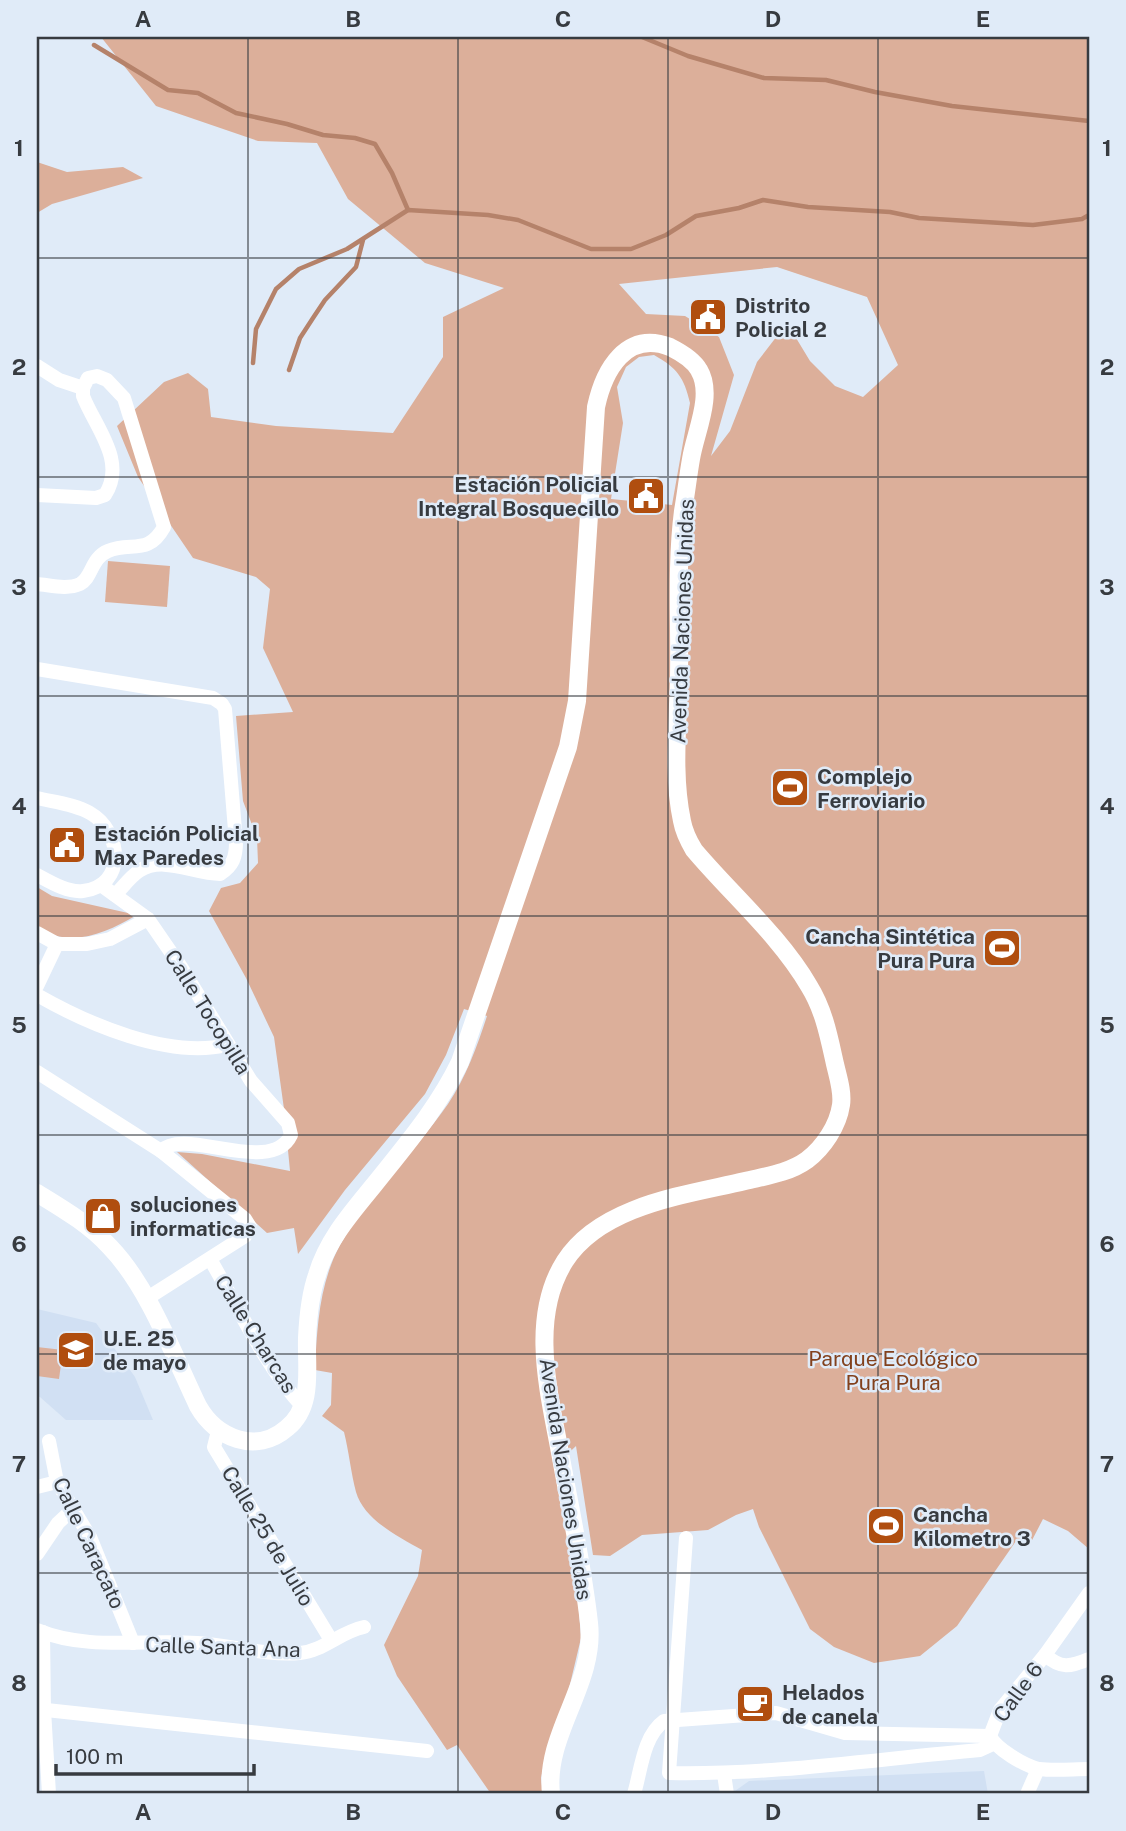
<svg xmlns="http://www.w3.org/2000/svg" width="1126" height="1831" viewBox="0 0 1126 1831" font-family="'Public Sans',sans-serif">
  <style>
    .built { fill: #d1e0f3 }
    .green { fill: #dcaf9a; fill-rule: evenodd }
    .lines { fill: none; stroke-linecap: round; stroke-linejoin: round }
    .stream { stroke: #b5826a; stroke-width: 4.5 }
    .minor { stroke: #fff; stroke-width: 14 }
    .tertiary { stroke: #fff; stroke-width: 18 }
    .grid { fill: none; stroke: #373b40; stroke-width: 2; stroke-opacity: 0.55 }
    .labels { text-anchor: middle; dominant-baseline: central; stroke-width: 5; stroke-linejoin: round; paint-order: stroke }
    .poi-label { font-size: 21px; font-weight: bold; fill: #373b40; stroke: #e0ebf8; text-anchor: start }
    .street-label { font-size: 21px; fill: #373b40; stroke: #e0ebf8 }
    .park-label { font-size: 21px; fill: #82411d; stroke: #e0ebf8 }
    .neatline { fill: none; stroke: #373b40; stroke-width: 2.5 }
    .grid-label { font-size: 23px; text-anchor: middle; font-weight: bold; fill: #373b40 }
  </style>
  <rect width="100%" height="100%" fill="#e0ebf8"/>
  <!-- built -->
  <g class="built">
    <path d="M37 1309 96 1323 135 1377 153 1420H66L40 1397 37 1396Z"/>
    <path d="M984 1771 988 1794H736L735 1791 749 1781Z"/>
  </g>
  <!-- green -->
  <g class="green">
    <path d="M101 37H1089V1549L1068 1531 1043 1519 1029 1546 1016 1541 957 1626 920 1656 874 1663 834 1647 810 1629 759 1527 753 1509 736 1515 708 1530 642 1535 610 1556 593 1555 576 1446 556 1465 576 1573 581 1638 567 1697 546 1754 541 1778 543 1794H491L457 1745 447 1750 397 1676 384 1645 418 1576 422 1550C399 1537 364 1520 356 1492 351 1473 349 1452 344 1432L322 1416 331 1405 332 1373 315 1370C317 1328 319 1284 340 1245 369 1193 414 1153 448 1104 466 1077 477 1047 487 1016L464 1009 446 1055 425 1094 345 1190 298 1254 294 1228 267 1233 177 1152 202 1154 290 1171 284 1109 274 1037 246 978 209 911 221 888 240 883 258 863 257 838 243 801 236 716 293 712 263 648 270 589 256 577 193 558 138 477 117 426 164 382 188 373 208 389 211 417 276 426 393 433 443 357V317L504 288 425 263 348 199 317 143 258 141 156 106ZM777 267 867 297 898 365 863 397 835 386 810 361 787 323 757 362 730 431 711 456 734 375 719 337 685 316 646 314 619 284ZM654 355C677 368 684 377 690 403L672 505 611 499 623 423 617 387 626 367 639 357Z"/>
    <path d="M37 162 67 172 123 167 143 178 52 204 37 213Z"/>
    <path d="M108 561 170 566 167 607 105 602Z"/>
    <path d="M37 887 52 896 137 915C104 934 72 948 37 928Z"/>
    <path d="M37 1347 63 1350 59 1379 37 1376Z"/>
  </g>
  <g class="lines">
    <!-- stream -->
    <g class="stream">
      <path d="M642 37 688 56 764 78 826 80 875 92 952 106 1089 121"/>
      <path d="M94 45 168 90 198 93 236 113 287 124 323 135 355 138 375 144 392 173 408 210"/>
      <path d="M253 363 256 329 276 289 299 269 347 249 408 210 488 215 518 220 591 249H631L666 235 696 216 739 208 763 200 808 207 890 212 919 218 1033 225 1082 219 1089 215"/>
      <path d="M289 370 300 338 313 318 325 300 356 267 363 240"/>
    </g>
    <!-- minor -->
    <g class="minor">
      <path d="M37 366 59 380 83 388"/>
      <path d="M37 495 96 498 105 495C127 461 95 427 83 396V388L88 378 97 376 107 380 124 398 164 527C148 556 131 541 108 551 91 558 92 578 80 584 67 590 50 585 37 584"/>
      <path d="M37 669 213 698 222 704 225 709 236 842C236 857 233 866 220 874 193 874 163 855 139 871 130 877 123 887 115 895"/>
      <path d="M37 798C54 802 75 804 90 813 122 831 127 886 83 891 68 893 50 882 37 875"/>
      <path d="M101 885 148 919 181 967 251 1081 288 1123 291 1135C271 1177 184 1126 161 1151"/>
      <path d="M37 933 57 944H87L110 939 148 919"/>
      <path d="M37 986 57 944"/>
      <path d="M37 995C88 1024 168 1059 227 1045"/>
      <path d="M37 1072 161 1151 245 1219 250 1227 245 1236 146 1299"/>
      <path d="M210 1259C238 1307 265 1366 303 1407"/>
      <path d="M218 1431 214 1447 331 1640"/>
      <path d="M49 1441 57 1482 90 1537 133 1643"/>
      <path d="M37 1487 57 1482"/>
      <path d="M686 1538 669 1773C773 1775 876 1759 980 1750L993 1744"/>
      <path d="M37 1554 58 1523 74 1508"/>
      <path d="M1089 1593 1045 1655 1000 1710 990 1736C996 1749 1025 1766 1039 1769 1055 1771 1073 1769 1089 1769"/>
      <path d="M37 1630C88 1651 143 1639 197 1643 231 1645 266 1656 300 1653 323 1651 340 1632 364 1627"/>
      <path d="M43 1632 44 1710 49 1794"/>
      <path d="M1045 1655C1061 1669 1070 1667 1089 1659"/>
      <path d="M37 1709 427 1751"/>
      <path d="M724 1774 727 1794"/>
      <path d="M634 1794C641 1771 643 1736 664 1721L776 1713 845 1733 990 1736"/>
      <path d="M1027 1794 1038 1769"/>
    </g>
    <!-- tertiary -->
    <path class="tertiary" d="M37 1193C63 1209 89 1224 110 1247 148 1286 174 1356 198 1406 216 1438 256 1455 287 1428 314 1406 306 1369 307 1338 308 1317 310 1295 317 1275 327 1240 352 1212 374 1185 405 1146 438 1108 460 1062L568 747 577 701 596 407C604 370 626 330 670 347 680 352 694 361 699 370 714 395 695 433 691 459 688 476 686 494 683 511 676 566 680 622 679 677 678 724 672 774 682 821 684 832 688 840 694 850 731 894 780 936 809 986 824 1010 829 1037 835 1064 838 1077 843 1092 841 1105 838 1126 823 1148 807 1160 789 1173 766 1176 745 1181 686 1195 601 1205 565 1261 528 1319 550 1396 561 1458 571 1513 583 1568 589 1623 596 1684 544 1734 551 1794"/>
  </g>
  <!-- grid -->
  <path class="grid" d="M248 37V1794M458 37V1794M668 37V1794M878 37V1794M37 258H1089M37 477H1089M37 696H1089M37 916H1089M37 1135H1089M37 1354H1089M37 1573H1089"/>
  <!-- icons -->
  <defs>
    <symbol id="civic-square" viewBox="-11 -11 22 22"><rect x="-9" y="-9" width="18" height="18" rx="4" fill="#b04e0f" stroke="#e0ebf8"/><path d="M-.6-6.5H3V-4.5H.6V-3L4-1V1h2V6H-6V1h2V-1L-.6-3ZM-1.2 2.5V6h2.4V2.5Z" fill="#fff"/></symbol>
    <symbol id="stadium-square" viewBox="-11 -11 22 22"><rect x="-9" y="-9" width="18" height="18" rx="4" fill="#b04e0f" stroke="#e0ebf8"/><path d="M0-5a6.5 5 0 1 0 0 10a6.5 5 0 1 0 0-10ZM-3.5-1.8h7v3.6h-7Z" fill="#fff"/></symbol>
    <symbol id="shop-square" viewBox="-11 -11 22 22"><rect x="-9" y="-9" width="18" height="18" rx="4" fill="#b04e0f" stroke="#e0ebf8"/><path d="M-5-2.5h2.3a2.7 3.5 0 0 1 5.4 0H5L5.5 6h-11ZM-1.5-2.5h3a1.5 2.3 0 0 0-3 0Z" fill="#fff"/></symbol>
    <symbol id="school-square" viewBox="-11 -11 22 22"><rect x="-9" y="-9" width="18" height="18" rx="4" fill="#b04e0f" stroke="#e0ebf8"/><path d="M0-5L7-2L0 1L-7-2ZM-4 1L0 2.5L4 1V4Q0 6-4 4Z" fill="#fff"/></symbol>
    <symbol id="cafe-square" viewBox="-11 -11 22 22"><rect x="-9" y="-9" width="18" height="18" rx="4" fill="#b04e0f" stroke="#e0ebf8"/><path d="M-5.5-4.5H6V0H3Q3 3.5 0 3.5H-2.5Q-5.5 3.5-5.5 0ZM3-3.2v2h1.7v-2ZM-6 4.5H4V6H-6Z" fill="#fff"/></symbol>
  </defs>
  <g fill-rule="evenodd">
    <use href="#civic-square" x="686" y="295" width="44" height="44"/>
    <use href="#civic-square" x="624" y="474" width="44" height="44"/>
    <use href="#stadium-square" x="768" y="766" width="44" height="44"/>
    <use href="#civic-square" x="45" y="823" width="44" height="44"/>
    <use href="#stadium-square" x="980" y="926" width="44" height="44"/>
    <use href="#shop-square" x="81" y="1194" width="44" height="44"/>
    <use href="#school-square" x="54" y="1328" width="44" height="44"/>
    <use href="#stadium-square" x="864" y="1504" width="44" height="44"/>
    <use href="#cafe-square" x="733" y="1682" width="44" height="44"/>
  </g>
  <g class="labels">
    <!-- poi labels -->
    <g class="poi-label">
      <text x="735" y="305">Distrito<tspan x="735" dy="24">Policial 2</tspan></text>
      <text x="619" y="484" text-anchor="end">Estación Policial<tspan x="619" dy="24">Integral Bosquecillo</tspan></text>
      <text x="817" y="776">Complejo<tspan x="817" dy="24">Ferroviario</tspan></text>
      <text x="94" y="833">Estación Policial<tspan x="94" dy="24">Max Paredes</tspan></text>
      <text x="975" y="936" text-anchor="end">Cancha Sintética<tspan x="975" dy="24">Pura Pura</tspan></text>
      <text x="130" y="1204">soluciones<tspan x="130" dy="24">informaticas</tspan></text>
      <text x="103" y="1338">U.E. 25<tspan x="103" dy="24">de mayo</tspan></text>
      <text x="913" y="1514">Cancha<tspan x="913" dy="24">Kilometro 3</tspan></text>
      <text x="782" y="1692">Helados<tspan x="782" dy="24">de canela</tspan></text>
    </g>
    <!-- street labels -->
    <g class="street-label">
      <text transform="translate(682 621) rotate(-88)">Avenida Naciones Unidas</text>
      <text transform="translate(208 1012) rotate(58)">Calle Tocopilla</text>
      <text transform="translate(256 1334) rotate(58)">Calle Charcas</text>
      <text transform="translate(566 1479) rotate(81)">Avenida Naciones Unidas</text>
      <text transform="translate(268 1536) rotate(59)">Calle 25 de Julio</text>
      <text transform="translate(89 1543) rotate(65)">Calle Caracato</text>
      <text transform="translate(223 1647) rotate(2)">Calle Santa Ana</text>
      <text transform="translate(1018 1692) rotate(-54)">Calle 6</text>
    </g>
    <!-- park labels -->
    <g class="park-label">
      <text x="893" y="1358">Parque Ecológico<tspan x="893" dy="24">Pura Pura</tspan></text>
    </g>
  </g>
  <!-- border -->
  <rect width="1126" height="1831" fill="none" stroke="#e0ebf8" stroke-width="77"/>
  <!-- scale -->
  <path d="M56 1764v10h198v-10" fill="none" stroke="#373b40" stroke-width="3.5"/>
  <text x="66" y="1764" font-size="21" fill="#373b40" stroke="#e0ebf8" stroke-width="5" paint-order="stroke">100 m</text>
  <rect x="38" y="38" width="1050" height="1754" class="neatline"/>
  <g class="grid-label">
    <text x="143" y="27">A</text>
    <text x="353" y="27">B</text>
    <text x="563" y="27">C</text>
    <text x="773" y="27">D</text>
    <text x="983" y="27">E</text>
    <text x="19" y="156">1</text>
    <text x="1107" y="156">1</text>
    <text x="19" y="375">2</text>
    <text x="1107" y="375">2</text>
    <text x="19" y="595">3</text>
    <text x="1107" y="595">3</text>
    <text x="19" y="814">4</text>
    <text x="1107" y="814">4</text>
    <text x="19" y="1033">5</text>
    <text x="1107" y="1033">5</text>
    <text x="19" y="1252">6</text>
    <text x="1107" y="1252">6</text>
    <text x="19" y="1472">7</text>
    <text x="1107" y="1472">7</text>
    <text x="19" y="1691">8</text>
    <text x="1107" y="1691">8</text>
    <text x="143" y="1820">A</text>
    <text x="353" y="1820">B</text>
    <text x="563" y="1820">C</text>
    <text x="773" y="1820">D</text>
    <text x="983" y="1820">E</text>
  </g>
</svg>
